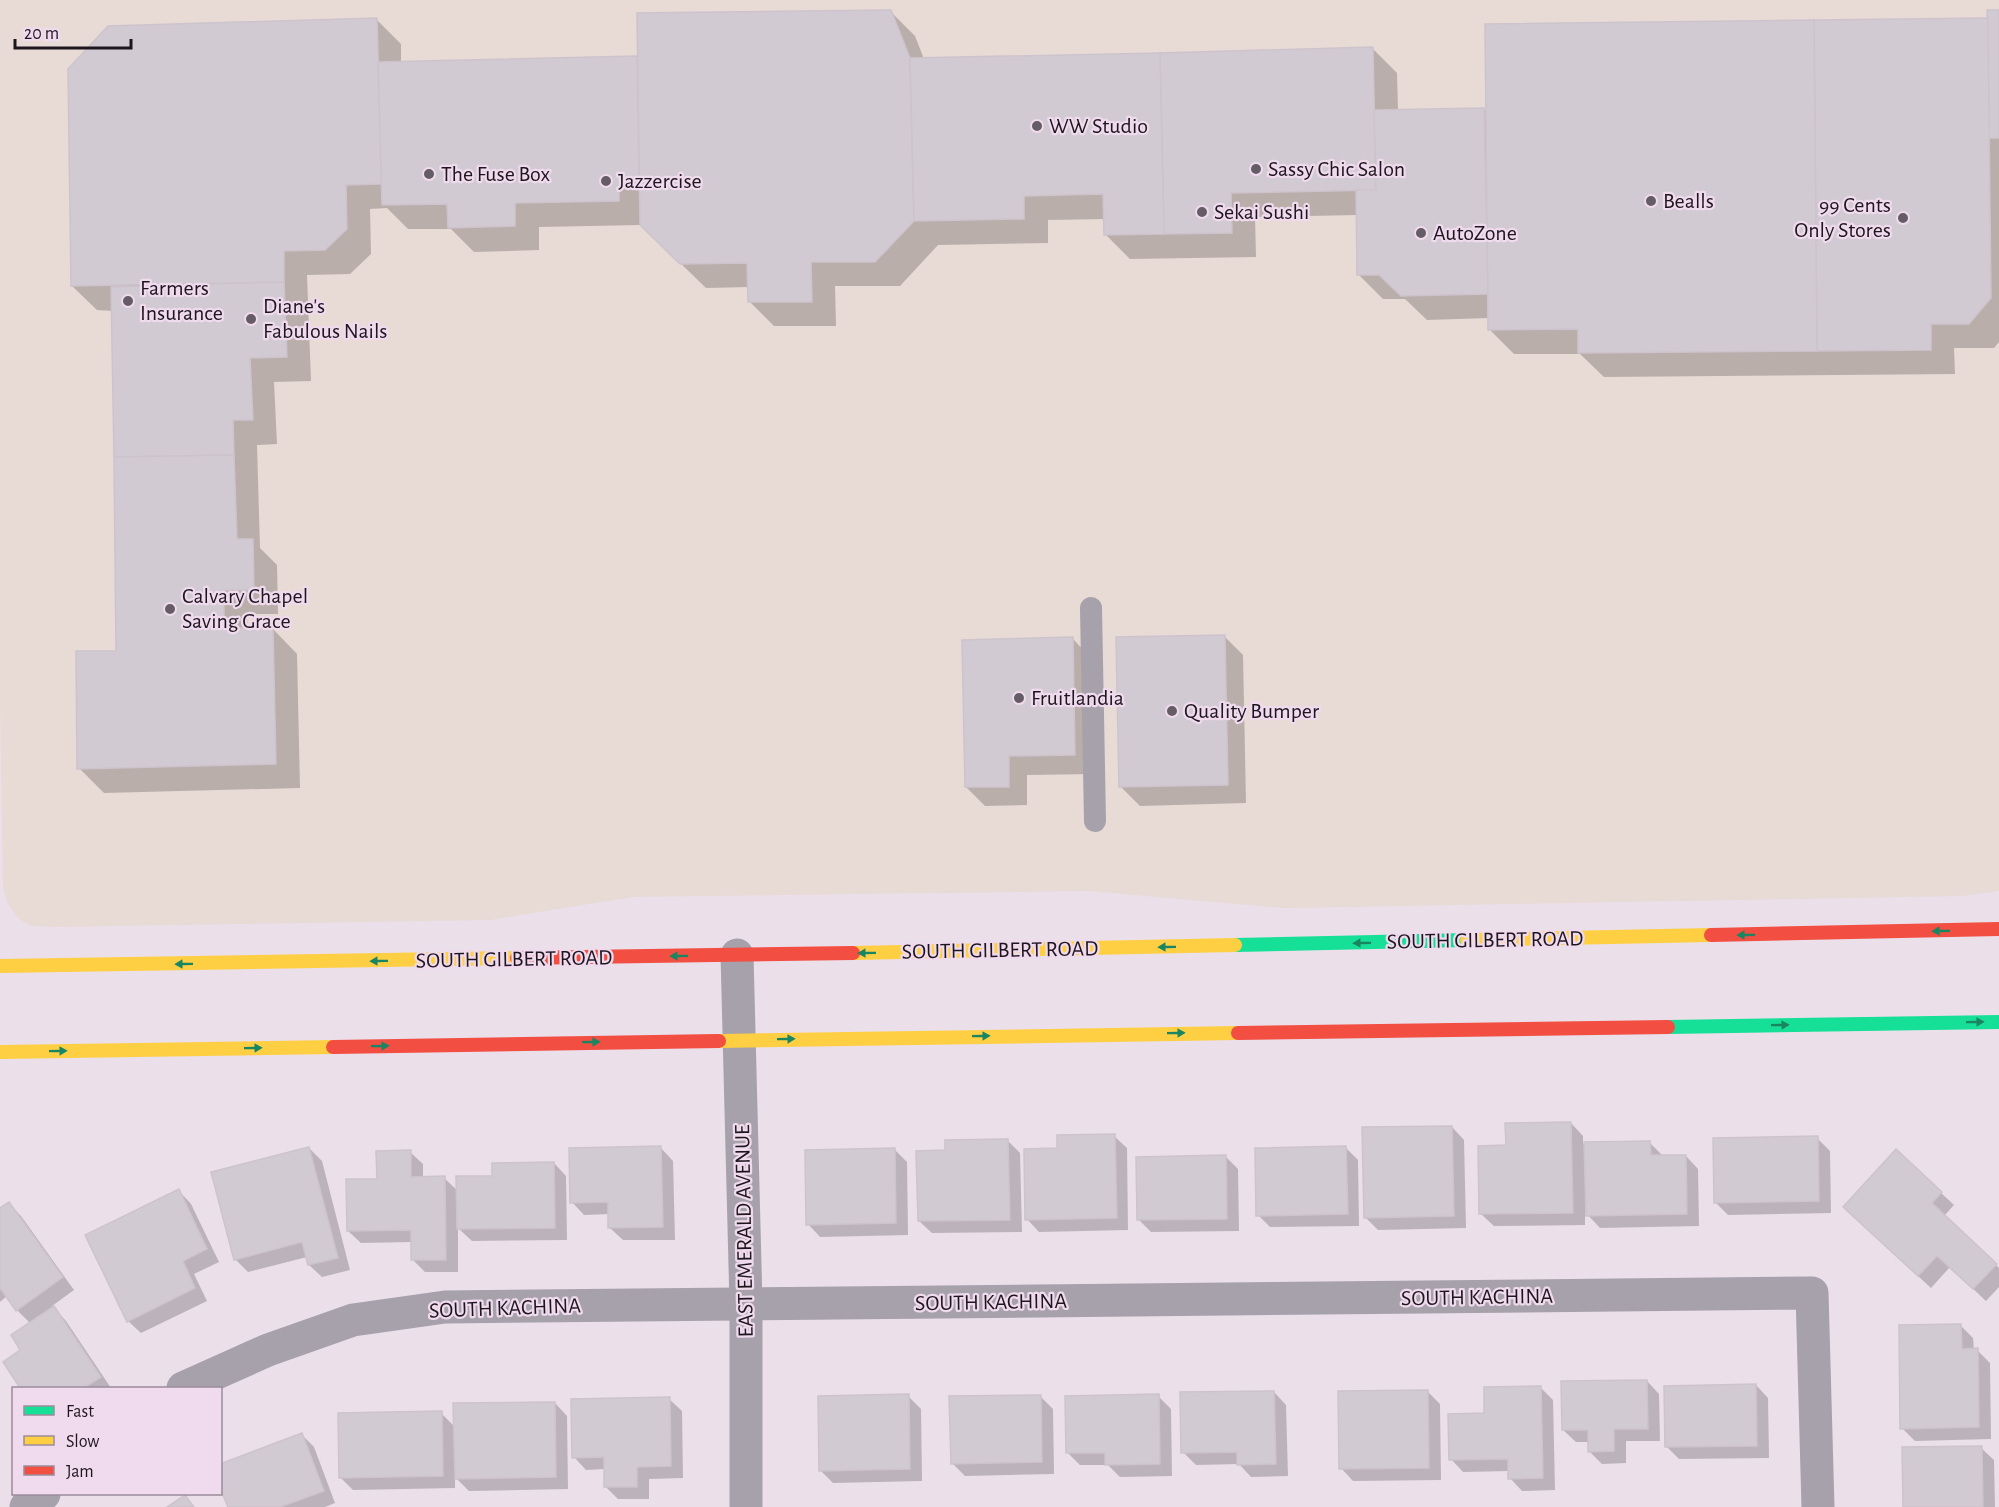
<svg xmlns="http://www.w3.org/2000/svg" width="1999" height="1507" viewBox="0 0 1999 1507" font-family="'Alegreya Sans',sans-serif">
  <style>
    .commercial { fill: #e8dad5 }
    .shadow { fill: #0003 }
    .building { fill: #d2cad2; stroke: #cdc3cc; stroke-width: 1.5 }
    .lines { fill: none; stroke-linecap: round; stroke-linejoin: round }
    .lane { stroke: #a6a1ab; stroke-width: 22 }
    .street { stroke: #a6a1ab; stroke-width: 33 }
    .fast { stroke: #16e098; stroke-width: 14 }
    .slow { stroke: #ffcf43; stroke-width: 14 }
    .jam { stroke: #f24e42; stroke-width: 14 }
    .oneway { fill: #1a8561 }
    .poi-dot { fill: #665c65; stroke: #f0daee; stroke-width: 2 }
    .labels { text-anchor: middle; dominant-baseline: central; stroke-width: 4.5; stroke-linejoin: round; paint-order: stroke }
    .poi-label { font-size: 22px; fill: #1e161e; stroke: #f0daee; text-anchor: start }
    .street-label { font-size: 22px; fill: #1e161e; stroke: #f0daee }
  </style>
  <rect width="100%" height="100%" fill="#ebdfea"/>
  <!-- commercial -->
  <path class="commercial" d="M0 0H1999V891L1962 896 1285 908 1088 891 633 897 490 920 57 927 31 926 19 919 8 904 3 889 0 701Z"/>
  <!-- shadow -->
  <g class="shadow">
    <path d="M891 12 915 36 924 59 1373 49 1397 73 1398 111 1486 110 1989 19 1999 12V342L1994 348H1954L1955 374 1604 377 1580 354H1514L1489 329V318L1427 320 1405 299H1383L1358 274V215L1255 217 1256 257 1130 259 1105 234V219L1048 220V243L938 245 900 286H835L836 326H774L749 301V287L706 288 641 225 539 227V250L474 252 451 229H408L387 208 370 209 371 254 350 274 307 275 311 381 274 382 277 444 257 445 260 548 277 565 278 614H247L248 630 273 629 297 654 300 788 104 793 79 768 118 652 113 311 97 310 72 286 376 19 401 44V63L638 58Z"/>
    <path d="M1224 636 1243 655 1246 803 1140 806 1121 787Z"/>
    <path d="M1073 639 1091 658 1093 774 1027 775V805L985 806 966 787Z"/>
    <path d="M1571 1123 1583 1136V1144L1650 1143 1662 1155 1686 1156 1698 1169 1699 1226 1600 1228 1585 1212V1225L1494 1226 1481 1214 1507 1147Z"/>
    <path d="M1452 1127 1464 1140 1466 1228 1378 1230 1365 1217Z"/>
    <path d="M1114 1136 1127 1148 1128 1230 1039 1232 1027 1219 1059 1150Z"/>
    <path d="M1817 1138 1830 1151 1831 1213 1728 1215 1716 1203Z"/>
    <path d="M1008 1141 1020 1153 1022 1232 932 1233 919 1221 947 1152Z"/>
    <path d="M309 1148 322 1161 350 1270 322 1277 309 1265 307 1257 248 1272 235 1259Z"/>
    <path d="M661 1148 673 1161 675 1240H623L610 1228V1214L584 1215 572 1202Z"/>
    <path d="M1346 1148 1358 1160 1359 1226 1270 1227 1258 1215Z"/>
    <path d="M895 1150 907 1162 908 1235 820 1237 808 1224Z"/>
    <path d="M1896 1151 1954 1205 1944 1216 1999 1268V1287L1986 1301 1950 1267 1931 1288 1857 1220Z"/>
    <path d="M410 1152 423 1164V1178H444L458 1191 554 1163 566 1176 567 1240 472 1241 458 1228V1272H425L413 1260 412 1242 361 1243 348 1231 378 1180Z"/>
    <path d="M1226 1157 1238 1169 1239 1231 1151 1232 1139 1220Z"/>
    <path d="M179 1191 191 1204 219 1262 194 1274 207 1301 141 1333 128 1321Z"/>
    <path d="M9 1204 21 1216 74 1290 52 1306 66 1321 111 1388H22L5 1362 22 1350 31 1324 17 1310 7 1296 0 1302V1210Z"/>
    <path d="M1961 1326 1973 1338 1974 1350H1977L1990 1363 1991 1439 1915 1441 1902 1428Z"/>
    <path d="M1647 1381 1659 1394 1660 1441H1626V1463L1602 1464 1589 1451V1442H1576L1563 1430Z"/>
    <path d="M1756 1385 1768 1398 1769 1458 1679 1459 1667 1447Z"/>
    <path d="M1541 1388 1553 1400 1555 1490 1522 1491 1510 1478V1471L1463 1472 1451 1459 1486 1414Z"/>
    <path d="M1427 1391 1440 1404 1441 1480 1353 1481 1341 1468Z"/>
    <path d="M1274 1392 1286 1405 1288 1476 1251 1477 1239 1464 1196 1465 1183 1452Z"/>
    <path d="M908 1396 921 1409 922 1481 833 1483 820 1470Z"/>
    <path d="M1040 1396 1053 1409 1054 1474 965 1476 952 1463Z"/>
    <path d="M1158 1396 1171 1409 1172 1476 1120 1477 1108 1465H1080L1068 1453Z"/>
    <path d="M669 1399 682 1411 683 1478 649 1479V1499H618L606 1487 605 1469 586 1470 574 1457Z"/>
    <path d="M555 1403 567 1416 568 1489 469 1491 455 1477V1488L353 1490 340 1477 441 1413 455 1427Z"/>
    <path d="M302 1435 314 1447 335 1503 325 1507H229Z"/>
    <path d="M1981 1448 1994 1460 1995 1507H1905Z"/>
  </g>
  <!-- building -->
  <g class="building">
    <path d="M891 10 910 58 914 221 875 262H811L812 302H748L747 263 680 264 640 225 637 13Z"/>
    <path d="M1987 10H1999V138H1989Z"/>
    <path d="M377 18 382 184 346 185 347 229 325 250 284 251V282L71 286 68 69 108 26Z"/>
    <path d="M1988 18 1991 298 1969 324H1931V350L1817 351 1814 20Z"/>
    <path d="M1814 20 1817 351 1578 353V329L1488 330 1485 24Z"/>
    <path d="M1373 47 1376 190 1231 193 1232 233 1164 234 1160 53Z"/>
    <path d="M1160 53 1164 234 1104 235 1103 194 1024 196V219L914 221 910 58Z"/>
    <path d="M637 56 639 180 619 181V201L515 203V226L448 228 447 204 382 205 378 62Z"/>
    <path d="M1484 108 1488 294 1401 296 1379 275H1357L1356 190H1376L1374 110Z"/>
    <path d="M284 282 287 357 250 358 253 420H233L234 455 114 457 111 287Z"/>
    <path d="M234 455 237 539H253L254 590H224V628H273L276 764 77 769 76 651H116L114 457Z"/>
    <path d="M1225 635 1228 785 1119 787 1116 637Z"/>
    <path d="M1073 637 1075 755 1009 756V787H965L962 640Z"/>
    <path d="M1571 1122 1573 1213 1479 1214 1478 1146 1506 1145 1505 1123Z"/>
    <path d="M1452 1126 1454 1216 1364 1218 1362 1127Z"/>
    <path d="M1115 1134 1117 1218 1025 1220 1024 1149 1057 1148V1135Z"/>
    <path d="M1818 1136 1819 1201 1714 1203 1713 1138Z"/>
    <path d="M1008 1139 1010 1220 918 1221 916 1151 945 1150V1140Z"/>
    <path d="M1650 1141 1651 1155H1686L1687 1214 1586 1216 1584 1142Z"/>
    <path d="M661 1146 663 1227 608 1228V1202L570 1203 569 1148Z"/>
    <path d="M1346 1146 1348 1214 1256 1216 1255 1148Z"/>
    <path d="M309 1147 338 1258 308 1265 302 1242 234 1260 211 1172Z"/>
    <path d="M895 1148 896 1223 806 1225 805 1150Z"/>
    <path d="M1896 1149 1942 1192 1932 1203 1997 1264 1973 1289 1937 1256 1918 1276 1843 1207Z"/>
    <path d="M411 1150V1177L445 1176 446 1260H411V1230L347 1231 346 1179H377L376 1151Z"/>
    <path d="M1226 1155 1227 1219 1137 1220 1136 1157Z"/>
    <path d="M554 1162 555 1228 457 1229 456 1176H492V1163Z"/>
    <path d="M179 1189 207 1249 183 1261 195 1288 127 1322 85 1235Z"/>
    <path d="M9 1202 63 1277 16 1311 0 1288V1208Z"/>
    <path d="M54 1306 101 1377 84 1388H20L3 1362 20 1350 11 1335Z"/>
    <path d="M1961 1324 1962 1349 1978 1348 1979 1427 1900 1429 1899 1325Z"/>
    <path d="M1647 1380 1648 1429H1614V1451L1588 1452V1430H1562L1561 1381Z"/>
    <path d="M1756 1384 1757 1446 1665 1447 1664 1386Z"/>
    <path d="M1541 1386 1543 1478 1508 1479V1459L1449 1460 1448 1414 1484 1413V1387Z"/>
    <path d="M1428 1390 1429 1468 1339 1469 1338 1391Z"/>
    <path d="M1274 1391 1276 1464 1237 1465V1452L1181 1453 1180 1392Z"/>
    <path d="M909 1394 910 1469 819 1471 818 1396Z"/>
    <path d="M1159 1394 1160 1464 1105 1465V1453H1066L1065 1396Z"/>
    <path d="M1041 1395 1042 1462 951 1464 949 1396Z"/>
    <path d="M670 1397 671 1466 637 1467V1487H604V1457L572 1458 571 1399Z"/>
    <path d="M555 1402 556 1477 455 1479 453 1403Z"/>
    <path d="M442 1411 443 1476 339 1478 338 1413Z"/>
    <path d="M302 1433 324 1491 280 1507H228L220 1488V1464Z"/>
    <path d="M1982 1446 1983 1507H1903L1902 1447Z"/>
    <path d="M185 1495 194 1507H167Z"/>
  </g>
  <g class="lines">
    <!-- lane -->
    <path class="lane" d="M1091 608 1095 821"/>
    <!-- street -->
    <g class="street">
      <path d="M737 955 746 1304V1507"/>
      <path d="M183 1388 268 1350 353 1320 445 1307 1812 1293 1818 1507"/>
      <path d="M26 1507 44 1494"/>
    </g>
    <!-- fast -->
    <g class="fast">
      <path d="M1235 945 1467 940"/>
      <path d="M1668 1027 1999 1022"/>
    </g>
    <!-- slow -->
    <g class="slow">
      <path d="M1467 940 1711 935"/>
      <path d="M853 953 1235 945"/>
      <path d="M0 966 517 958"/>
      <path d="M719 1041 1238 1033"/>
      <path d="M0 1052 333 1047"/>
    </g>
    <!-- jam -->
    <g class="jam">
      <path d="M1711 935 1999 929"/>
      <path d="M517 958 853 953"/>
      <path d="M1238 1033 1668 1027"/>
      <path d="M333 1047 719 1041"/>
    </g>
  </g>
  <!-- one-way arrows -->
  <defs><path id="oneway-solid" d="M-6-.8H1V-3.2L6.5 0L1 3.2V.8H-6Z" transform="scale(1.5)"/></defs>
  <g class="oneway">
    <use href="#oneway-solid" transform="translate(1941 931) rotate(179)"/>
    <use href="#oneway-solid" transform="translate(1746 935) rotate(179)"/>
    <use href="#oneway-solid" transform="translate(1362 943) rotate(179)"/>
    <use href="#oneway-solid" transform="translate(1167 947) rotate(179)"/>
    <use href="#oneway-solid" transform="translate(867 953) rotate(179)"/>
    <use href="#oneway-solid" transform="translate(679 956) rotate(179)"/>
    <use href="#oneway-solid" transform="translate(379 961) rotate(179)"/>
    <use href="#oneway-solid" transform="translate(184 964) rotate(179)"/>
    <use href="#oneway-solid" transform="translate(1975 1022) rotate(-1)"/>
    <use href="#oneway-solid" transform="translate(1780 1025) rotate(-1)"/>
    <use href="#oneway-solid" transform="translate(1176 1033) rotate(-1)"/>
    <use href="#oneway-solid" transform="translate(981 1036) rotate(-1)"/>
    <use href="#oneway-solid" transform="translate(786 1039) rotate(-1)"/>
    <use href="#oneway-solid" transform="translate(591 1042) rotate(-1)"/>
    <use href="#oneway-solid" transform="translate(380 1046) rotate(-1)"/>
    <use href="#oneway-solid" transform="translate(253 1048) rotate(-1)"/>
    <use href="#oneway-solid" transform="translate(58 1051) rotate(-1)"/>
  </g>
  <!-- markers -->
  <g class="poi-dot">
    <circle cx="1037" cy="126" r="6"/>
    <circle cx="1256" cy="169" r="6"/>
    <circle cx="429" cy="174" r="6"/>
    <circle cx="606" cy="181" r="6"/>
    <circle cx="1651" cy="201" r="6"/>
    <circle cx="1202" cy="212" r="6"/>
    <circle cx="1903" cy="218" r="6"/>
    <circle cx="1421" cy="233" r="6"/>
    <circle cx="128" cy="301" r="6"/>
    <circle cx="251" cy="319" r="6"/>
    <circle cx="170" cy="609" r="6"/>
    <circle cx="1019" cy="698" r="6"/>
    <circle cx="1172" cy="711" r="6"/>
  </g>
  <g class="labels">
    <!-- poi labels -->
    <g class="poi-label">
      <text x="1049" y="126">WW Studio</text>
      <text x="1268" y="169">Sassy Chic Salon</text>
      <text x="441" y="174">The Fuse Box</text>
      <text x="618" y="181">Jazzercise</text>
      <text x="1663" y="201">Bealls</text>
      <text x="1891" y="205" text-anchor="end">99 Cents<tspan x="1891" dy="25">Only Stores</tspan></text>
      <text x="1214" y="212">Sekai Sushi</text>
      <text x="1433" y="233">AutoZone</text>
      <text x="140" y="288">Farmers<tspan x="140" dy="25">Insurance</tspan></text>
      <text x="263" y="306">Diane's<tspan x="263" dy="25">Fabulous Nails</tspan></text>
      <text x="182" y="596">Calvary Chapel<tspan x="182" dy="25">Saving Grace</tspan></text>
      <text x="1031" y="698">Fruitlandia</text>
      <text x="1184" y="711">Quality Bumper</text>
    </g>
    <!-- street labels -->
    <g class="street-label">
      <text transform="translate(1485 940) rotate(-1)">SOUTH GILBERT ROAD</text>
      <text transform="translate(1000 950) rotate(-1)">SOUTH GILBERT ROAD</text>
      <text transform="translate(514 959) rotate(-1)">SOUTH GILBERT ROAD</text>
      <text transform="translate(744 1231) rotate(-91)">EAST EMERALD AVENUE</text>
      <text transform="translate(1477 1297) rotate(-1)">SOUTH KACHINA</text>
      <text transform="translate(991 1302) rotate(-1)">SOUTH KACHINA</text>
      <text transform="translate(505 1308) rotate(-2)">SOUTH KACHINA</text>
    </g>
  </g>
  <!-- legend -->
  <rect x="12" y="1387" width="210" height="108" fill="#f0daee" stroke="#9c8c9b" stroke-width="1.5"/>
  <rect x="24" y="1406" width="30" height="9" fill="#16e098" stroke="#9c8c9b" stroke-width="1.5"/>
  <text x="66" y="1417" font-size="18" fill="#1e161e">Fast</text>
  <rect x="24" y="1436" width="30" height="9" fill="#ffcf43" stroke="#9c8c9b" stroke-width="1.5"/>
  <text x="66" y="1447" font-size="18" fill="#1e161e">Slow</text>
  <rect x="24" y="1466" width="30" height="9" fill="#f24e42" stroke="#9c8c9b" stroke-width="1.5"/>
  <text x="66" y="1477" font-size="18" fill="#1e161e">Jam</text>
  <!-- scale -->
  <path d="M15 39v9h116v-9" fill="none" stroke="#1e161e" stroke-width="3"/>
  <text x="24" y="39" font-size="18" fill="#1e161e" stroke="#f0daee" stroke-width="4.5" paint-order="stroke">20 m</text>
</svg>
